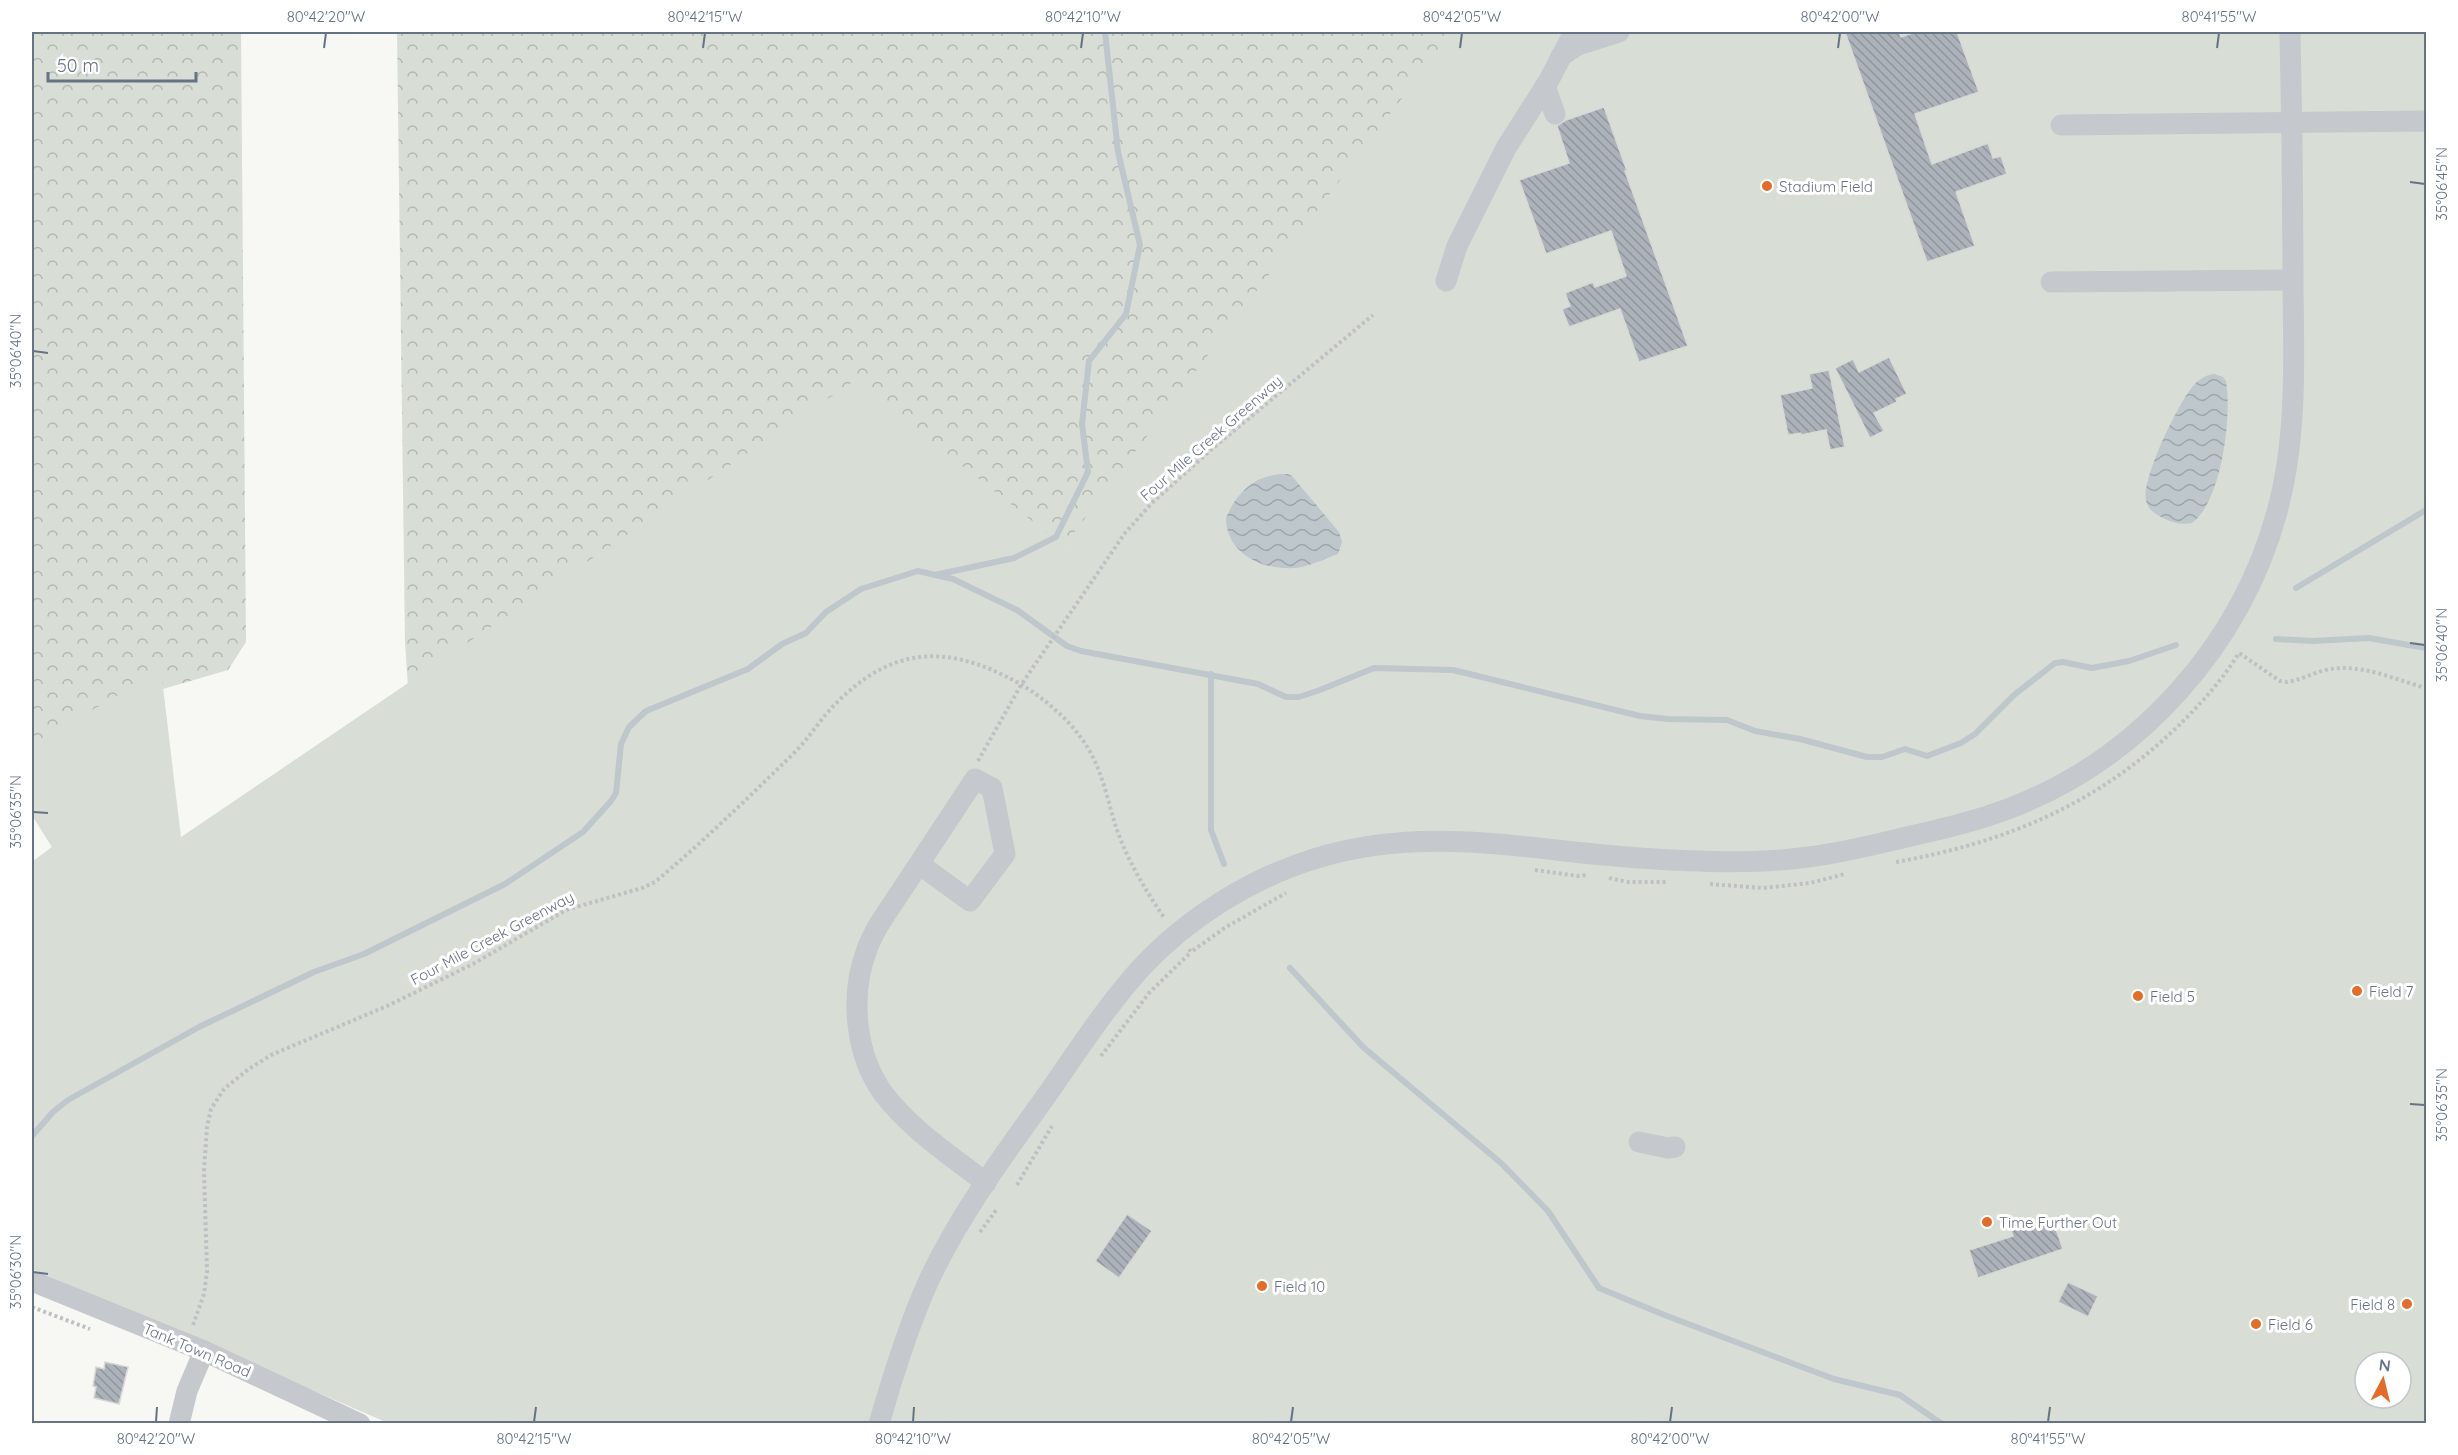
<svg xmlns="http://www.w3.org/2000/svg" width="2458" height="1455" viewBox="0 0 2458 1455" font-family="Quicksand,sans-serif">
  <style>
    .forest { fill: url(#forest-crowns) }
    .garden { fill: #d8ded5; fill-rule: evenodd }
    .water { fill: url(#water-waves) }
    .lines { fill: none; stroke-linecap: round; stroke-linejoin: round }
    .stream { stroke: #bdc7cc; stroke-width: 6 }
    .building { fill: url(#building-back-hatch); stroke: #d8d9d7; stroke-width: 1.5 }
    .path { stroke: #bfc0c3; stroke-width: 4; stroke-dasharray: 3 3; stroke-linecap: butt }
    .minor { stroke: #c5c8cc; stroke-width: 21 }
    .ticks { fill: none; stroke: #667385; stroke-width: 2 }
    .poi-dot { fill: #e36c28; stroke: #fff; stroke-width: 2 }
    .labels { text-anchor: middle; dominant-baseline: central; stroke-width: 6; stroke-linejoin: round; paint-order: stroke }
    .poi-label { font-size: 15px; fill: #667385; stroke: #fff; text-anchor: start }
    .street-label { font-size: 15px; fill: #667385; stroke: #fff }
    .neatline { fill: none; stroke: #667385; stroke-width: 2 }
    .ticks-label { font-size: 15px; text-anchor: middle; fill: #667385 }
  </style>
  <defs>
    <pattern id="forest-crowns" width="20" height="18" patternUnits="userSpaceOnUse" patternTransform="scale(1.5)"><rect width="20" height="18" fill="#d8ded5"/><path d="M2 6a3 3 0 1 1 6 0M12 15a3 3 0 1 1 6 0" fill="none" stroke="#b3b8b2"/></pattern>
    <pattern id="water-waves" width="16" height="10" patternUnits="userSpaceOnUse" patternTransform="scale(1.5)"><rect width="16" height="10" fill="#bdc7cc"/><path d="M0 5q4-4 8 0t8 0" fill="none" stroke="#9da6ab"/></pattern>
    <pattern id="building-back-hatch" width="6" height="6" patternUnits="userSpaceOnUse" patternTransform="scale(1.5)"><rect width="6" height="6" fill="#acb2b9"/><path d="M-1 5l2 2M0 0l6 6M5-1l2 2" fill="none" stroke="#90959c"/></pattern>
  </defs>
  <rect width="100%" height="100%" fill="#f7f7f4"/>
  <!-- forest -->
  <g class="forest">
    <path d="M32 32H241L246 642 228 670 163 689 171 758 149 793 32 862 52 847 32 815Z"/>
    <path d="M397 32H1518L1064 546 413 762 405 642Z"/>
  </g>
  <!-- garden -->
  <path class="garden" d="M1452 32H2426V1423H388L32 1269V862L52 847 32 815V744L161 671 181 837 854 381 1064 546ZM2365 1362H2401V1398H2365Z"/>
  <!-- water -->
  <g class="water">
    <path d="M2214 374 2223 377 2226 381C2232 416 2222 501 2192 523 2183 525 2173 523 2165 519 2156 515 2148 510 2146 500 2141 480 2179 401 2194 385 2199 379 2206 375 2214 374Z"/>
    <path d="M1288 474 1292 476 1339 532 1342 542 1338 554C1327 558 1314 564 1302 567 1268 573 1226 556 1226 518 1237 491 1257 473 1288 474Z"/>
  </g>
  <g class="lines">
    <!-- stream -->
    <g class="stream">
      <path d="M935 575 1014 558 1056 537 1088 472 1082 424 1089 361 1126 314 1140 245 1118 152 1105 32"/>
      <path d="M2296 588 2426 510"/>
      <path d="M2276 639 2313 641 2369 638 2426 648"/>
      <path d="M1211 674V830L1224 864"/>
      <path d="M1290 968 1363 1047 1501 1163 1548 1211 1599 1288 1667 1316 1834 1379 1900 1395 1942 1424"/>
      <path d="M32 1136 53 1112 68 1100 199 1027 314 972 364 954 505 884 583 832 611 801 616 793 621 744 629 727 646 711 748 669 782 644 806 633 826 612 861 589 918 571 953 579 1017 610 1067 646 1081 651 1258 684 1286 697H1299L1320 690 1374 668 1453 670 1640 716 1668 719 1727 720 1755 731 1800 739 1867 757H1882L1905 749 1927 756 1961 743 1975 734 2014 695 2055 663 2063 662 2092 668 2129 661 2176 645"/>
    </g>
  </g>
  <!-- building -->
  <g class="building">
    <path d="M1845 32H1899L1901 37 1915 32H1957L1979 92 1915 114 1932 164 1988 143 1993 158 2001 156 2007 174 1956 192 1975 246 1927 262Z"/>
    <path d="M1604 107 1627 171H1625L1688 346 1639 362 1620 309 1569 327 1562 309 1570 306 1565 293 1593 282 1595 287 1626 276 1611 231 1546 254 1519 180 1569 163 1557 126 1566 120Z"/>
    <path d="M1889 357 1907 394 1896 399 1897 402 1874 413 1884 431 1870 438 1835 368 1853 359 1859 372Z"/>
    <path d="M1829 370 1845 447 1830 450 1826 430 1801 435V433L1788 435 1780 395 1812 388 1809 374Z"/>
    <path d="M1127 1214 1152 1231 1119 1278 1095 1261Z"/>
    <path d="M2053 1221 2063 1249 1978 1278 1969 1250 2013 1236 2011 1230 2027 1225 2029 1229Z"/>
    <path d="M2068 1282 2098 1296 2088 1317 2058 1302Z"/>
    <path d="M105 1362 128 1367 119 1404 94 1398 96 1387 93 1386 96 1367 104 1369Z"/>
  </g>
  <g class="lines">
    <!-- path -->
    <g class="path">
      <path d="M978 761 1021 685 1125 533 1153 502 1212 449 1373 315"/>
      <path d="M1896 862C2003 843 2094 806 2174 730 2198 707 2221 682 2239 653L2280 681 2287 682C2302 680 2316 671 2331 669 2364 664 2396 680 2426 688"/>
      <path d="M1535 870 1578 876 1587 875"/>
      <path d="M1609 878 1628 882H1667"/>
      <path d="M1710 884 1763 888 1810 883 1845 874"/>
      <path d="M1189 949 1191 952 1226 927 1286 893"/>
      <path d="M1101 1056 1149 993 1191 952"/>
      <path d="M1017 1185 1052 1126"/>
      <path d="M980 1232 997 1209"/>
      <path d="M32 1307 90 1329"/>
      <path d="M193 1325 204 1294 207 1271 204 1171 207 1127 211 1109 224 1089 246 1071 271 1055 387 1006 473 964 566 910 642 888 655 882C704 841 750 796 795 752 807 740 816 726 827 713 880 654 933 640 1005 676 1037 691 1072 720 1089 750 1103 774 1108 802 1116 827 1127 860 1146 891 1165 919"/>
    </g>
    <!-- minor -->
    <g class="minor">
      <path d="M1561 56 1578 45 1619 32"/>
      <path d="M1545 86 1555 114"/>
      <path d="M2061 125 2426 121"/>
      <path d="M1446 281 1457 246 1506 148 1548 82 1574 32"/>
      <path d="M2051 282 2293 280"/>
      <path d="M919 864 970 901 1005 854 992 788 975 779C952 814 928 850 905 885 891 907 874 928 866 952 850 996 855 1054 883 1093 910 1129 950 1155 986 1183"/>
      <path d="M1639 1142 1668 1148 1675 1147"/>
      <path d="M32 1281 204 1351 360 1424"/>
      <path d="M179 1424 187 1391 204 1351"/>
      <path d="M879 1424C893 1375 908 1326 929 1280 961 1212 1006 1152 1049 1092 1078 1050 1106 1007 1140 969 1187 918 1251 878 1317 858 1433 823 1539 853 1655 859 1706 862 1758 864 1808 857 1843 853 1877 844 1911 836 1946 828 1980 820 2013 807 2141 757 2241 644 2277 512 2297 439 2294 364 2293 290 2293 204 2292 118 2290 32"/>
    </g>
  </g>
  <!-- ticks -->
  <path class="ticks" d="M324 48 326 33M703 48 705 33M1081 48 1083 33M1460 48 1462 33M1838 48 1840 33M2217 48 2219 33M2410 182 2425 184M33 351 48 353M2410 643 2425 645M33 812 48 813M2410 1104 2425 1105M33 1272 48 1274M156 1422 157 1407M534 1422 536 1407M913 1422 914 1407M1291 1422 1293 1407M1670 1422 1672 1407M2048 1422 2050 1407"/>
  <!-- markers -->
  <g class="poi-dot">
    <circle cx="1767" cy="186" r="6"/>
    <circle cx="2357" cy="991" r="6"/>
    <circle cx="2138" cy="996" r="6"/>
    <circle cx="1987" cy="1222" r="6"/>
    <circle cx="1262" cy="1286" r="6"/>
    <circle cx="2407" cy="1304" r="6"/>
    <circle cx="2256" cy="1324" r="6"/>
  </g>
  <g class="labels">
    <!-- poi labels -->
    <g class="poi-label">
      <text x="1779" y="186">Stadium Field</text>
      <text x="2369" y="991">Field 7</text>
      <text x="2150" y="996">Field 5</text>
      <text x="1999" y="1222">Time Further Out</text>
      <text x="1274" y="1286">Field 10</text>
      <text x="2395" y="1304" text-anchor="end">Field 8</text>
      <text x="2268" y="1324">Field 6</text>
    </g>
    <!-- street labels -->
    <g class="street-label">
      <text transform="translate(1211 438) rotate(-41)">Four Mile Creek Greenway</text>
      <text transform="translate(492 938) rotate(-28)">Four Mile Creek Greenway</text>
      <text transform="translate(197 1350) rotate(23)">Tank Town Road</text>
    </g>
  </g>
  <!-- border -->
  <rect width="2458" height="1455" fill="none" stroke="#ffffff" stroke-width="66"/>
  <!-- north arrow -->
  <g transform="translate(2383 1380) rotate(7)"><circle r="28" fill="#ffffff" stroke="#c2c7ce" stroke-width="1.5"/>
  <path d="M0-4.5L10 22L0 15L-10 22Z" fill="#e36c28"/>
  <text y="-9" font-size="16" font-weight="bold" text-anchor="middle" fill="#667385">N</text>
  </g>
  <!-- scale -->
  <path d="M48 72v9h148v-9" fill="none" stroke="#667385" stroke-width="3"/>
  <text x="57" y="72" font-size="18" fill="#667385" stroke="#ffffff" stroke-width="4.5" paint-order="stroke">50 m</text>
  <rect x="33" y="33" width="2392" height="1389" class="neatline"/>
  <g class="ticks-label">
    <text x="326" y="22">80°42'20"W</text>
    <text x="705" y="22">80°42'15"W</text>
    <text x="1083" y="22">80°42'10"W</text>
    <text x="1462" y="22">80°42'05"W</text>
    <text x="1840" y="22">80°42'00"W</text>
    <text x="2219" y="22">80°41'55"W</text>
    <text transform="translate(2442 184) rotate(-90)" y="5">35°06'45"N</text>
    <text transform="translate(16 351) rotate(-90)" y="5">35°06'40"N</text>
    <text transform="translate(2442 645) rotate(-90)" y="5">35°06'40"N</text>
    <text transform="translate(16 812) rotate(-90)" y="5">35°06'35"N</text>
    <text transform="translate(2442 1105) rotate(-90)" y="5">35°06'35"N</text>
    <text transform="translate(16 1272) rotate(-90)" y="5">35°06'30"N</text>
    <text x="156" y="1444">80°42'20"W</text>
    <text x="534" y="1444">80°42'15"W</text>
    <text x="913" y="1444">80°42'10"W</text>
    <text x="1291" y="1444">80°42'05"W</text>
    <text x="1670" y="1444">80°42'00"W</text>
    <text x="2048" y="1444">80°41'55"W</text>
  </g>
</svg>
